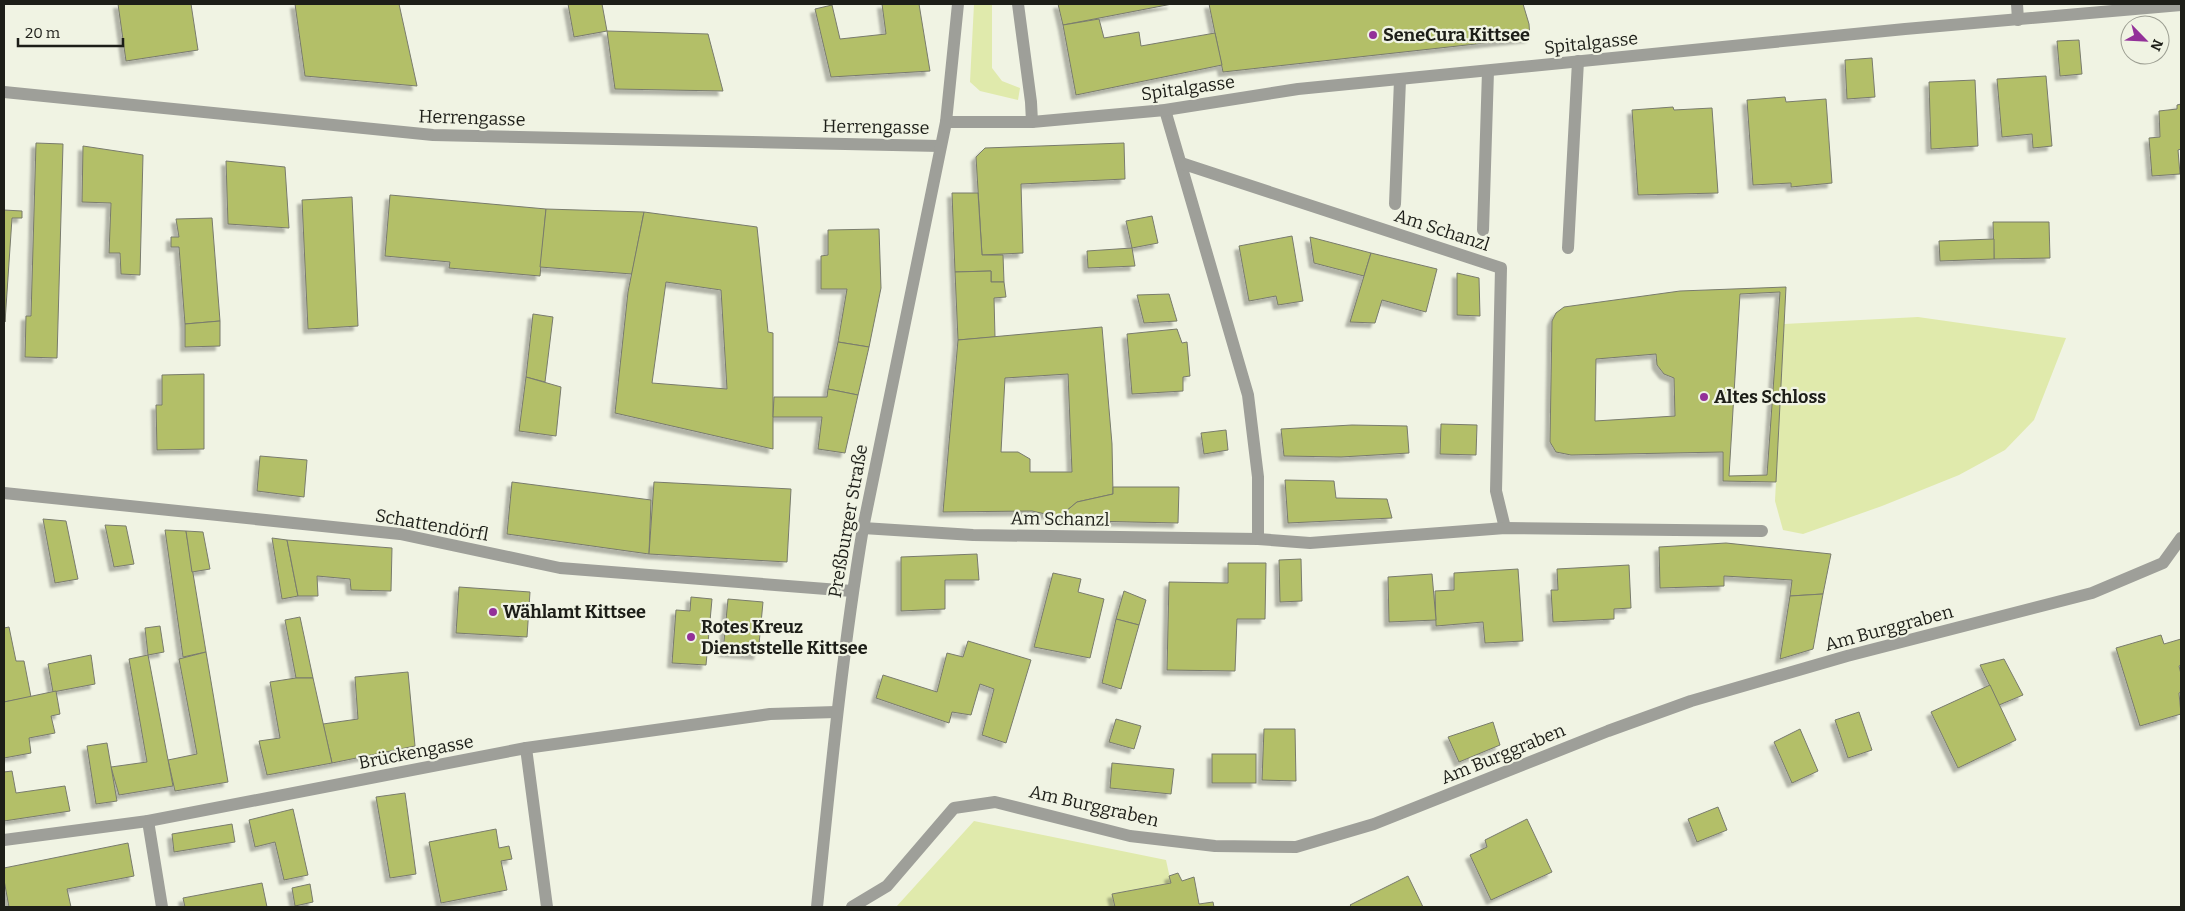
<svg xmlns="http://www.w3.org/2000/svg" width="2185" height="911" viewBox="0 0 2185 911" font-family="Bitter,serif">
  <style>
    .green { fill: #e0eaac }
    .building { fill: #b3bf67; stroke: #797b6d; fill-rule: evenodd; filter: url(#shadow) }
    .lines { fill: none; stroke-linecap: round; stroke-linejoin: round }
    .minor { stroke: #9e9f99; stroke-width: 12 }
    .poi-dot { fill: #933199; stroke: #f0f3e3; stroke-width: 2 }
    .labels { text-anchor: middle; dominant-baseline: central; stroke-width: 4.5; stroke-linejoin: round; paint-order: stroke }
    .poi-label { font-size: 18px; font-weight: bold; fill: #1d1e18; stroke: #f0f3e3; text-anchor: start }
    .street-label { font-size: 18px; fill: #1d1e18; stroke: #f0f3e3 }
  </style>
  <defs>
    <filter id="shadow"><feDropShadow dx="-4.5" dy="4.5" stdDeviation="1" flood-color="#0004"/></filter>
  </defs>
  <rect width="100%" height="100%" fill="#f0f3e3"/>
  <!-- green -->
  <g class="green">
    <path d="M974 4H992V68L1002 81 1020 88 1018 100 980 91 970 82Z"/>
    <path d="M1918 317 2066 338 2034 420 2005 450 1959 475 1882 506 1803 534 1783 530 1775 501 1784 324Z"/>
    <path d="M974 821 1166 860 1171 883 1112 894 1115 907H896Z"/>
  </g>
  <!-- building -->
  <g class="building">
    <path d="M118 4H191L198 50 126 61Z"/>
    <path d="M295 4H399L417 86 305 76Z"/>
    <path d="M568 4H602L607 31 574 37Z"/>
    <path d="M882 4H919L930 71 831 77 815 9 832 5 840 39 886 34Z"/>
    <path d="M1058 4H1172L1063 25Z"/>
    <path d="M1209 4H1523L1529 24 1530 38 1223 72Z"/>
    <path d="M1099 19 1104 38 1139 32 1141 46 1215 33 1222 65 1076 95 1063 25Z"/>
    <path d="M607 31 708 34 723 91 615 89Z"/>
    <path d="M2079 40 2082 74 2060 76 2057 41Z"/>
    <path d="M1872 58 1875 97 1847 99 1845 60Z"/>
    <path d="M2046 76 2052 146 2033 148 2032 134 2002 137 1997 79Z"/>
    <path d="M1975 80 1978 146 1931 149 1929 82Z"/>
    <path d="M1785 97 1786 102 1826 99 1832 183 1791 187V183L1753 185 1747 100Z"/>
    <path d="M2181 104V149L2178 150 2180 174 2152 176 2149 138 2160 137 2159 111 2177 109V105Z"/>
    <path d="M1673 107 1674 110 1712 108 1718 193 1638 195 1632 110Z"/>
    <path d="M36 143 63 144 57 358 25 357 26 316H31Z"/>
    <path d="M1124 143 1125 179 1021 184 1023 253 982 255 976 157 985 148Z"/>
    <path d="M83 146 143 155 140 275 121 274 120 253H109L111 203 82 202Z"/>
    <path d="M226 161 285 167 289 228 228 224Z"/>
    <path d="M952 193H978L982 255H1003L1004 282H991V271L955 272Z"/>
    <path d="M390 195 546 209 540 276 449 268 450 262 385 256Z"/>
    <path d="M352 197 358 326 308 329 302 200Z"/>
    <path d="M546 209 644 212 632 274 540 267Z"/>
    <path d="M4 210 22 211V218H12L5 322Z"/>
    <path d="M644 212 757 227 768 332 773 333V449L615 413 628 292ZM666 282 721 290 727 389 652 383Z"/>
    <path d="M1152 216 1158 243 1132 248 1126 221Z"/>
    <path d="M212 218 220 321 185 324 179 247H171V237H179L176 219Z"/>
    <path d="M1993 222H2049L2050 258 1994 259Z"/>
    <path d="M879 229 881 288 869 347 838 342 847 289H821V256L828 255V230Z"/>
    <path d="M1292 236 1303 301 1278 305 1276 296 1249 301 1239 246Z"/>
    <path d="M1310 237 1371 253 1364 276 1314 263Z"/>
    <path d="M1994 239V259L1940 261 1939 241Z"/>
    <path d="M1132 248 1135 266 1088 268 1087 251Z"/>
    <path d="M1371 253 1437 269 1426 312 1382 300 1375 323 1350 322Z"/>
    <path d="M991 271V282H1004L1006 297 994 298 995 337 958 340 955 272Z"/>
    <path d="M1457 273 1479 278 1480 316 1457 315Z"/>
    <path d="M1786 287 1776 482 1723 481V452L1571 455 1556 452 1550 442 1552 321 1556 313 1564 307 1680 291ZM1780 292 1767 475 1729 476 1740 294ZM1656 354 1657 365 1664 374 1674 378 1675 416 1595 421 1596 359Z"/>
    <path d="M1169 294 1177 321 1144 323 1137 295Z"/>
    <path d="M533 314 553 317 545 382 526 377Z"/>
    <path d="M220 321V346L185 347V324Z"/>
    <path d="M1102 327 1112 444 1113 494 1077 502 1059 517 1032 511 943 512 958 340ZM1068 374 1072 472H1030V459L1018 452H1001L1005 378Z"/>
    <path d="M1177 329 1182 343 1187 342 1190 376 1183 377V391L1132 394 1127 334Z"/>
    <path d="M838 342 869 347 858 395 828 389Z"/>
    <path d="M204 374V449L157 450 156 405H162V375Z"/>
    <path d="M526 377 561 387 556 436 519 431Z"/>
    <path d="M828 389 858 395 845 453 818 449 822 417H773L774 397H827Z"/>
    <path d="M1441 424 1477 425 1476 455 1440 454Z"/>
    <path d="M1352 425 1407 426 1409 453 1341 457 1284 456 1281 429Z"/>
    <path d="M1226 430 1228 450 1204 454 1201 433Z"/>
    <path d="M260 456 307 460 304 497 257 491Z"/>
    <path d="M1285 480 1334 481 1336 498 1387 499 1392 518 1288 523Z"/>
    <path d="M512 482 651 500 649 554 507 534Z"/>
    <path d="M654 482 791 489 787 562 649 554Z"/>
    <path d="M1113 487H1179L1178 523 1088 521 1059 517 1077 502 1113 494Z"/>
    <path d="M43 519 66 521 78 579 55 583Z"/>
    <path d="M105 525 126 526 134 564 114 567Z"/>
    <path d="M165 530 186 531 206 652 183 657Z"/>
    <path d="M186 531 203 532 210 569 192 572Z"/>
    <path d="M272 538 287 540 298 596 282 599Z"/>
    <path d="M287 540 392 548 391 591 351 590 350 579 317 576 318 596H298Z"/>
    <path d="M1726 543 1831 554 1823 594 1790 596 1792 580 1724 576V586L1660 588 1659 547Z"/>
    <path d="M977 554 979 580H945V609L901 611V557Z"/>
    <path d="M1301 559 1302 601 1280 602 1279 560Z"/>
    <path d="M1228 563H1266L1265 619H1237L1235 671 1167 670 1169 582 1228 583Z"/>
    <path d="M1629 565 1631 608 1614 609V619L1553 622 1551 590H1558L1557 569Z"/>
    <path d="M1518 569 1523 641 1485 643 1483 622 1436 626 1435 591 1454 590V573Z"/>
    <path d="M1053 573 1081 579 1078 592 1104 599 1090 658 1034 647Z"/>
    <path d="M1432 574 1436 620 1389 622 1388 577Z"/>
    <path d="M459 587 530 592 527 637 456 633Z"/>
    <path d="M1124 591 1146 600 1139 625 1116 619Z"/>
    <path d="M1823 594 1813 649 1780 659 1790 596Z"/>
    <path d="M691 597 712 599 706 665 672 663 676 610 690 611Z"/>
    <path d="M728 599 763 602 758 655 723 652Z"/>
    <path d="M300 617 313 678H296L285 620Z"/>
    <path d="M1116 619 1139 625 1121 689 1102 683Z"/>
    <path d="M160 626 164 652 148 655 145 628Z"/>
    <path d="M9 627 16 661H24L31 697 4 702V628Z"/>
    <path d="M2161 635 2164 644 2181 639V665L2179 666 2181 674V692L2179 693 2181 714 2140 726 2116 648Z"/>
    <path d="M968 641 1031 660 1006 743 982 735 994 689 980 684 971 715 952 712 949 723 876 698 883 675 937 692 947 653 963 657Z"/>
    <path d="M206 652 228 782 175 791 168 760 197 754 179 659Z"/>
    <path d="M91 655 95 684 53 692 48 664Z"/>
    <path d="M148 655 173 786 119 795 111 767 147 762 129 659Z"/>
    <path d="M2004 659 2023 695 1999 705 1980 665Z"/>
    <path d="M408 672 415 746 332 763 323 724 358 719 355 677Z"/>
    <path d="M296 678H313L332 763 267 775 259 741 280 738 270 682Z"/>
    <path d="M1990 685 2016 740 1958 768 1931 712Z"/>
    <path d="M56 691 60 714 51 716 55 733 29 738 31 753 4 758V702Z"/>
    <path d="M1859 712 1872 750 1848 758 1835 720Z"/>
    <path d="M1116 719 1141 726 1134 749 1109 742Z"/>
    <path d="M1493 722 1500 745 1459 762 1448 737Z"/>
    <path d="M1264 729H1295L1296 781 1262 780Z"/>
    <path d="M1800 729 1818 771 1792 783 1774 742Z"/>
    <path d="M107 743 117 801 96 804 87 746Z"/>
    <rect x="1212" y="754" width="44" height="29"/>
    <path d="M1112 763 1174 769 1171 794 1110 788Z"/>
    <path d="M12 771 16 793 65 786 70 811 4 821V772Z"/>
    <path d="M405 793 416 874 390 878 376 797Z"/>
    <path d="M1718 807 1727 830 1697 842 1688 819Z"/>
    <path d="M293 809 308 875 284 880 275 842 255 847 249 820Z"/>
    <path d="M1527 819 1552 872 1491 900 1470 855 1487 847 1485 840Z"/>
    <path d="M232 824 235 842 174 852 172 834Z"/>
    <path d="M496 829 499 848 509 846 512 859 501 861 507 890 441 903 429 842Z"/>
    <path d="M128 843 134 876 67 889 71 907H9L4 880V868Z"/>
    <path d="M1178 873 1182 881 1194 877 1199 904 1213 902 1214 907H1115L1112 894 1171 883 1169 876Z"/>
    <path d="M1408 876 1423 907H1352L1350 905Z"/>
    <path d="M262 883 267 907H185L183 898Z"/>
    <path d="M310 884 313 902 295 906 292 888Z"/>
  </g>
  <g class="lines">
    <!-- minor -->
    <g class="minor">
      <path d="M1018 4 1031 102 1032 122"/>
      <path d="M2017 4 2018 20"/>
      <path d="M4 92 433 135 940 146"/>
      <path d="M1165 110 1248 395 1258 477V539"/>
      <path d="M946 122H1032L1165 110 1298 89 1905 29 2181 5"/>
      <path d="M1181 163 1501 268 1496 491 1505 528"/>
      <path d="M1395 204 1400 80"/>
      <path d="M1483 230 1488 71"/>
      <path d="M1568 248 1578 61"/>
      <path d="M4 493 400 534 560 568 852 591"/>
      <path d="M863 528 973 535 1258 539 1310 543 1505 528 1762 531"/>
      <path d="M526 748 547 907"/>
      <path d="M148 821 162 907"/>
      <path d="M4 840 148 821 526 748 770 714 836 712"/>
      <path d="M817 907C830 780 842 654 863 528L946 122 958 4"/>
      <path d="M852 907 887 886 954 808 995 802 1130 836 1215 846 1296 847 1374 824 1608 731 1691 701 1847 656 2092 593 2163 563 2181 538"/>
    </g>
  </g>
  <!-- markers -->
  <g class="poi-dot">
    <circle cx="1373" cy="35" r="5"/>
    <circle cx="1704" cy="397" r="5"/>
    <circle cx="493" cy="612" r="5"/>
    <circle cx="691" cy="637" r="5"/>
  </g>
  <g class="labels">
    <!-- poi labels -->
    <g class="poi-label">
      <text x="1383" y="35">SeneCura Kittsee</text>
      <text x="1714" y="397">Altes Schloss</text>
      <text x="503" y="612">Wählamt Kittsee</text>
      <text x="701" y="627">Rotes Kreuz<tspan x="701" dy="21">Dienststelle Kittsee</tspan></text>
    </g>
    <!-- street labels -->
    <g class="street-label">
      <text transform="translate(1591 43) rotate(-6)">Spitalgasse</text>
      <text transform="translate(1188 88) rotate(-8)">Spitalgasse</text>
      <text transform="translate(472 118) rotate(2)">Herrengasse</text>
      <text transform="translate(876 127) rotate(1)">Herrengasse</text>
      <text transform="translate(1442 230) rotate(18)">Am Schanzl</text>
      <text transform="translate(1060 519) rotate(1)">Am Schanzl</text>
      <text transform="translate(848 521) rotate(-80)">Preßburger Straße</text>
      <text transform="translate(432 525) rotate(10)">Schattendörfl</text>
      <text transform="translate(1889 628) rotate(-15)">Am Burggraben</text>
      <text transform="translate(416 752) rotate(-11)">Brückengasse</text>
      <text transform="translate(1503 754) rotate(-22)">Am Burggraben</text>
      <text transform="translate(1094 806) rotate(13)">Am Burggraben</text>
    </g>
  </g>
  <!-- border -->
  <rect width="2185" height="911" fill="none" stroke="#1d1e18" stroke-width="10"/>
  <!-- north arrow -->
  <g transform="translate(2145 40) rotate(114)"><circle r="24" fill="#f0f3e3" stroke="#9c9e92"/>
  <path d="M0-4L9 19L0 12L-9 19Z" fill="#933199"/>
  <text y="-8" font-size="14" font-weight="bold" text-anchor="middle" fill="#1d1e18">N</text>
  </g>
  <!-- scale -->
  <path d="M18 38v8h105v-8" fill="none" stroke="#1d1e18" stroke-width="2.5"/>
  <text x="25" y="38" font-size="15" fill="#1d1e18" stroke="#f0f3e3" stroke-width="4" paint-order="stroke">20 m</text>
</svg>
